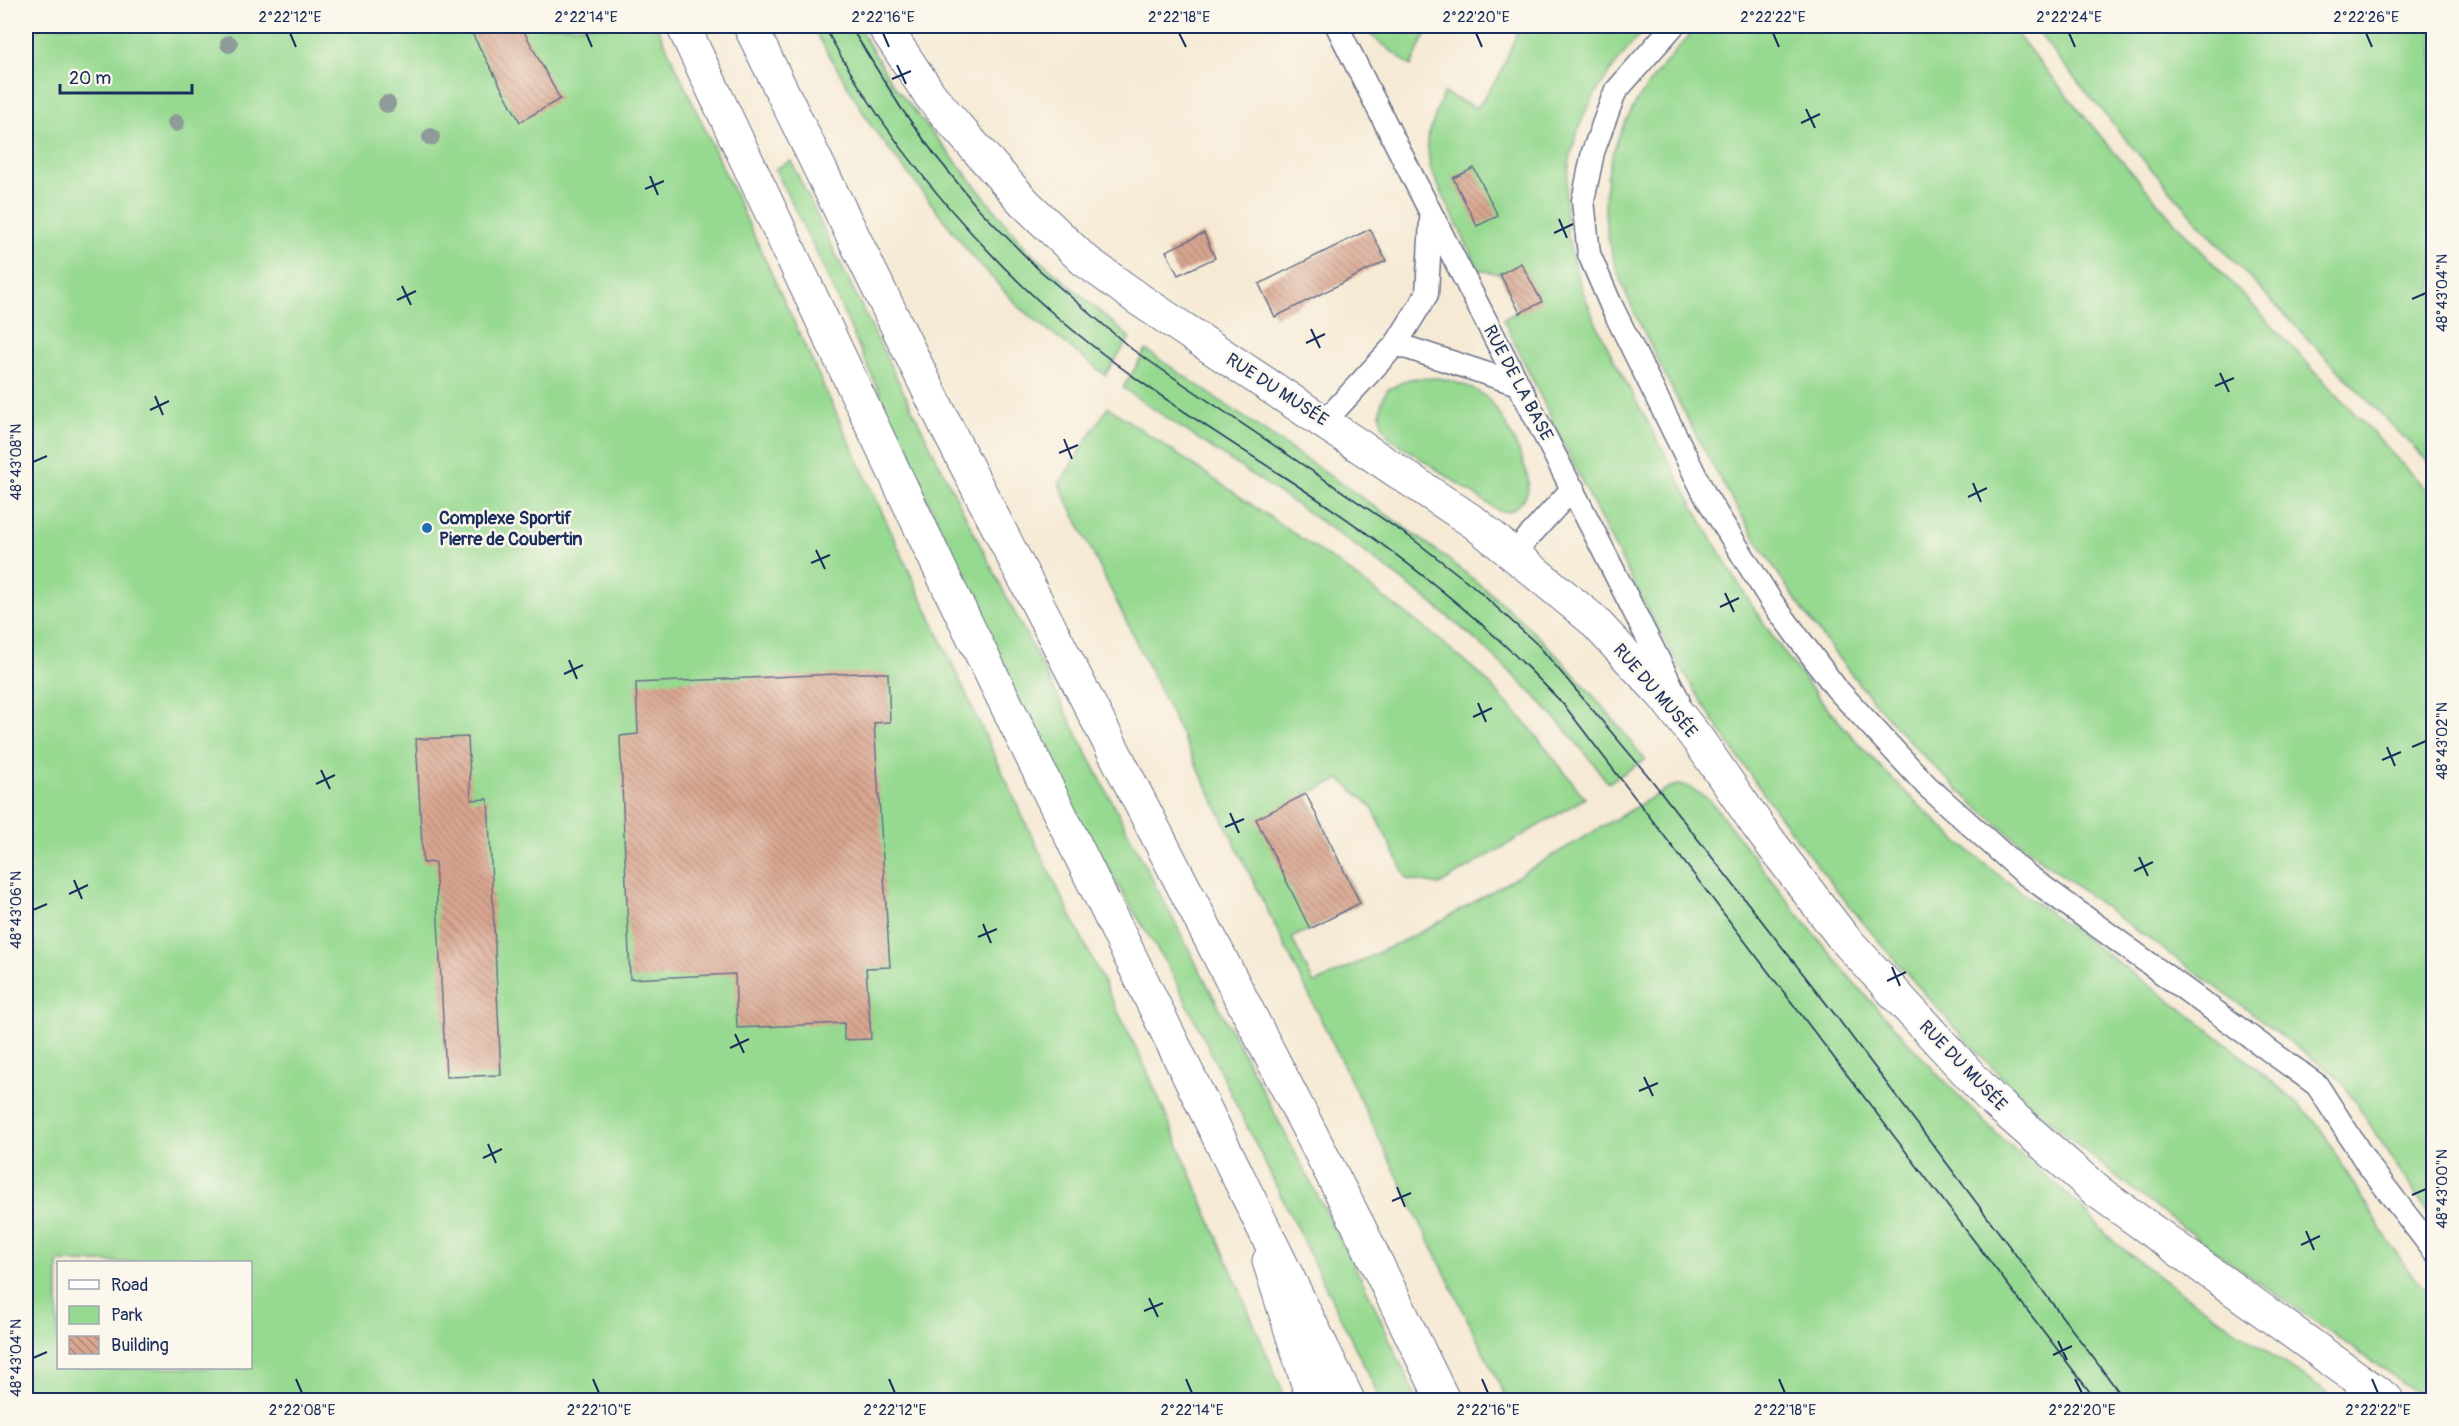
<svg xmlns="http://www.w3.org/2000/svg" width="2459" height="1426" viewBox="0 0 2459 1426" font-family="Pangolin,sans-serif">
  <style>
    .green { fill: #96d990; stroke: #588477; stroke-width: 1.5; fill-rule: evenodd }
    .building { fill: url(#building-back-hatch) }
    .lines { fill: none; stroke-linecap: round; stroke-linejoin: round }
    .service-casing { stroke: #687088; stroke-width: 25 }
    .minor-casing { stroke: #687088; stroke-width: 35 }
    .tertiary-casing { stroke: #687088; stroke-width: 35 }
    .trunk-casing { stroke: #687088; stroke-width: 35 }
    .service { stroke: #fff; stroke-width: 22 }
    .minor { stroke: #fff; stroke-width: 33 }
    .tertiary { stroke: #fff; stroke-width: 33 }
    .trunk { stroke: #fff; stroke-width: 33 }
    .tram { stroke: #1b2f5e; stroke-width: 1.5 }
    .tree { fill: #8f9b9a }
    .ticks { fill: none; stroke: #1b2f5e; stroke-width: 2 }
    .poi-dot { fill: #1f6fb2; stroke: #fbf7ec; stroke-width: 2 }
    .labels { text-anchor: middle; dominant-baseline: central; stroke-width: 5; stroke-linejoin: round; paint-order: stroke }
    .street-label { font-size: 18px; fill: #1b2f5e; stroke: #fbf7ec }
    .poi-label { font-size: 18px; font-weight: bold; fill: #1b2f5e; stroke: #fbf7ec; text-anchor: start }
    .neatline { fill: none; stroke: #1b2f5e; stroke-width: 2 }
    .ticks-label { font-size: 15px; text-anchor: middle; fill: #1b2f5e }
  </style>
  <defs>
    <pattern id="building-back-hatch" width="6" height="6" patternUnits="userSpaceOnUse" patternTransform="scale(1.5)"><rect width="6" height="6" fill="#d9a690"/><path d="M-1 5l2 2M0 0l6 6M5-1l2 2" fill="none" stroke="#af8879"/></pattern>
  </defs>
  <rect width="100%" height="100%" fill="#fbf7ec"/>
  <filter id="ink" filterUnits="userSpaceOnUse"><feTurbulence type="fractalNoise" baseFrequency=".0167" numOctaves="2"/><feDisplacementMap in="SourceGraphic" scale="12" xChannelSelector="R" yChannelSelector="G"/><feConvolveMatrix kernelMatrix="1 2 1 2 8 2 1 2 1" color-interpolation-filters="sRGB"/></filter>
  <filter id="wash" filterUnits="userSpaceOnUse"><feTurbulence type="fractalNoise" baseFrequency=".008" numOctaves="4" result="noise"/><feDisplacementMap in="SourceGraphic" scale="24" xChannelSelector="R" yChannelSelector="G"/><feGaussianBlur stdDeviation="1.35" result="paint"/><feColorMatrix in="noise" values="0 0 0 0 0 0 0 0 0 0 0 0 0 0 0 0 0 1.4 0 .05"/><feComposite in="paint" operator="in"/></filter>
  <g filter="url(#wash)">
    <rect width="100%" height="100%" fill="#f6ead5"/>
    <!-- green -->
    <g class="green">
      <path d="M43 26H657L1029 830 1148 1073 1286 1400H26V40ZM58 1262H250V1368H58Z"/>
      <path d="M812 26H858L892 83 1025 247 1130 338 1105 375 1018 306 972 256 872 127Z"/>
      <path d="M1359 26H1429L1411 66Z"/>
      <path d="M1520 26H1647C1595 86 1563 131 1566 215 1568 282 1614 361 1646 419 1685 491 1723 564 1769 631 1823 710 1890 781 1961 844 1993 873 2030 898 2065 924 2148 985 2234 1043 2309 1115 2324 1130 2334 1152 2345 1170 2365 1202 2384 1236 2406 1267 2414 1278 2425 1287 2433 1297V1400H2427C2291 1304 2150 1212 2026 1100 1981 1059 1941 1012 1901 967 1809 861 1724 747 1656 625 1601 525 1553 421 1503 319L1519 311 1500 274 1479 270 1430 168 1427 140 1443 93 1477 108 1500 74Z"/>
      <path d="M1698 26H2010L2103 139 2180 228 2433 497V1220C2412 1188 2390 1156 2369 1123 2359 1109 2350 1091 2338 1078 2330 1069 2317 1062 2307 1055 2286 1039 2266 1024 2245 1008 2157 944 2066 883 1983 812 1841 689 1740 528 1658 361 1634 312 1603 256 1605 200 1608 125 1651 78 1698 26Z"/>
      <path d="M2033 26H2433V467C2346 378 2258 290 2176 197 2126 141 2079 84 2033 26Z"/>
      <path d="M791 161C974 545 1174 920 1370 1296L1417 1400H1381L1173 975 1071 809 1034 735 818 256 775 169Z"/>
      <path d="M1146 350C1208 393 1271 435 1333 478 1401 524 1468 570 1528 627 1571 667 1609 713 1645 760L1608 783C1483 611 1294 507 1123 388Z"/>
      <path d="M1439 378C1456 382 1476 387 1489 400 1502 413 1531 469 1528 488 1528 493 1523 500 1519 504 1513 510 1509 513 1499 511L1390 438C1378 422 1377 408 1387 390L1409 379Z"/>
      <path d="M1108 407 1339 564 1430 632 1482 676 1530 728 1585 798 1439 885 1407 879 1371 806 1340 779 1306 794 1360 903 1292 938 1314 984 1431 927 1668 788 1677 785 1689 787 1710 800 1793 908 1856 985 1941 1078 1999 1136 2076 1202 2114 1242 2162 1279 2337 1400H1507L1059 484Z"/>
    </g>
    <g id="blocks">
      <!-- building -->
      <g class="building">
        <path d="M468 26H521L560 99 520 122Z"/>
        <path d="M1474 168 1498 216 1477 226 1453 178Z"/>
        <path d="M1370 229 1386 261 1275 317 1259 284Z"/>
        <path d="M1204 233 1215 258 1178 275 1166 251Z"/>
        <path d="M1521 263 1542 302 1520 313 1500 274Z"/>
        <path d="M860 673H888L890 722 874 723 890 967 866 968 871 1039 844 1040V1023L737 1028 735 974 630 979 620 736 638 734 636 683Z"/>
        <path d="M468 737 471 800 488 799 501 1075 446 1077 435 862 423 863 416 739Z"/>
        <path d="M1306 794 1360 903 1310 929 1256 819Z"/>
      </g>
    </g>
  </g>
  <g filter="url(#ink)">
    <use href="#blocks" fill-opacity="0" stroke="#687088" stroke-width="1.5"/>
    <g class="lines">
      <defs>
        <g id="service">
          <path d="M1337 26C1448 251 1566 473 1678 699"/>
          <path d="M1673 26 1615 92 1593 152 1583 201 1589 254 1611 305 1705 495 1771 601 1836 688 1927 786 2024 873 2317 1085 2368 1165 2434 1251"/>
          <path d="M1396 344 1518 384"/>
          <path d="M1325 421 1396 344 1427 294 1431 220"/>
          <path d="M1513 554 1573 488"/>
        </g>
        <path id="minor" d="M884 26 930 95 958 128 1024 202 1083 259 1140 300 1475 523 1592 619 1663 695 1699 741 1760 829 1842 936 1991 1098 2097 1191 2387 1400"/>
        <path id="tertiary" d="M1269 1261 1313 1400"/>
        <g id="trunk">
          <path d="M683 26 949 588 1348 1400"/>
          <path d="M750 26 949 432 1358 1225 1443 1400"/>
        </g>
      </defs>
      <!-- service casing -->
      <use href="#service" class="service-casing"/>
      <!-- minor casing -->
      <use href="#minor" class="minor-casing"/>
      <!-- tertiary casing -->
      <use href="#tertiary" class="tertiary-casing"/>
      <!-- trunk casing -->
      <use href="#trunk" class="trunk-casing"/>
      <!-- service -->
      <use href="#service" class="service"/>
      <!-- minor -->
      <use href="#minor" class="minor"/>
      <!-- tertiary -->
      <use href="#tertiary" class="tertiary"/>
      <!-- trunk -->
      <use href="#trunk" class="trunk"/>
      <!-- tram -->
      <g class="tram">
        <path d="M824 26C876 123 945 211 1025 288 1110 369 1212 429 1310 494 1376 538 1440 586 1499 640 1522 661 1543 683 1564 705L2096 1400"/>
        <path d="M850 26 901 108 935 155 977 207 1037 268 1133 350 1414 540 1473 586 1538 645 1650 778 1836 1016 2125 1400"/>
      </g>
    </g>
    <!-- trees -->
    <g class="tree">
      <circle cx="229" cy="44" r="9"/>
      <circle cx="387" cy="104" r="9"/>
      <circle cx="176" cy="123" r="9"/>
      <circle cx="431" cy="137" r="9"/>
    </g>
  </g>
  <!-- ticks -->
  <path class="ticks" d="M290 33 296 47M586 33 592 47M883 33 889 47M1179 33 1186 47M1476 33 1482 47M1773 33 1779 47M2069 33 2075 47M2366 33 2372 47M897 65 906 84M892 79 911 71M1806 109 1815 128M1801 123 1820 114M650 176 658 195M645 189 664 181M1559 219 1567 238M1554 233 1573 224M402 286 411 305M2412 299 2426 293M397 300 416 291M1311 329 1320 348M1306 343 1325 334M2220 373 2229 392M2215 386 2234 378M155 396 163 415M150 410 169 401M1064 439 1072 459M1059 453 1078 445M33 462 47 456M1973 483 1981 502M1968 497 1987 488M816 550 825 569M811 563 830 555M1725 593 1734 612M1720 607 1739 598M569 660 577 679M564 674 583 665M1478 703 1486 722M1473 717 1492 708M2387 747 2395 766M2412 747 2426 741M2382 760 2401 752M321 770 330 789M316 784 335 775M1230 813 1239 833M1225 827 1244 819M2139 857 2148 876M2134 871 2153 862M74 880 82 899M69 894 88 885M33 910 47 904M983 924 991 943M978 937 997 929M1892 967 1900 986M1887 981 1906 972M735 1034 744 1053M730 1048 749 1039M1644 1077 1653 1096M1639 1091 1658 1083M488 1144 496 1163M483 1158 502 1149M1397 1187 1405 1207M2412 1195 2426 1189M1392 1201 1411 1193M2306 1231 2314 1250M2301 1245 2320 1236M1149 1298 1158 1317M1144 1311 1163 1303M2058 1341 2067 1360M2053 1355 2072 1346M33 1358 47 1352M296 1379 302 1393M593 1379 599 1393M889 1379 895 1393M1186 1379 1192 1393M1482 1379 1488 1393M1779 1379 1785 1393M2075 1379 2082 1393M2372 1379 2378 1393"/>
  <!-- markers -->
  <circle class="poi-dot" cx="427" cy="528" r="6"/>
  <g class="labels">
    <!-- street labels -->
    <g class="street-label">
      <text transform="translate(1518 383) rotate(62)">RUE DE LA BASE</text>
      <text transform="translate(1277 390) rotate(33)">RUE DU MUSÉE</text>
      <text transform="translate(1655 691) rotate(49)">RUE DU MUSÉE</text>
      <text transform="translate(1963 1066) rotate(46)">RUE DU MUSÉE</text>
    </g>
    <!-- poi labels -->
    <g class="poi-label">
      <text x="439" y="518">Complexe Sportif<tspan x="439" dy="21">Pierre de Coubertin</tspan></text>
    </g>
  </g>
  <!-- margin -->
  <rect width="2459" height="1426" fill="none" stroke="#fbf7ec" stroke-width="66"/>
  <!-- legend -->
  <rect x="57" y="1261" width="195" height="108" fill="#fbf7ec" stroke="#a1a7b3" stroke-width="1.5"/>
  <rect x="69" y="1280" width="30" height="9" fill="#ffffff" stroke="#a1a7b3" stroke-width="1.5"/>
  <text x="111" y="1291" font-size="18" fill="#1b2f5e">Road</text>
  <rect x="69" y="1306" width="30" height="18" fill="#96d990" stroke="#a1a7b3" stroke-width="1.5"/>
  <text x="111" y="1321" font-size="18" fill="#1b2f5e">Park</text>
  <rect x="69" y="1336" width="30" height="18" fill="url(#building-back-hatch)" stroke="#a1a7b3" stroke-width="1.5"/>
  <text x="111" y="1351" font-size="18" fill="#1b2f5e">Building</text>
  <!-- scale -->
  <path d="M60 84v9h132v-9" fill="none" stroke="#1b2f5e" stroke-width="3"/>
  <text x="69" y="84" font-size="18" fill="#1b2f5e" stroke="#fbf7ec" stroke-width="4.5" paint-order="stroke">20 m</text>
  <rect x="33" y="33" width="2393" height="1360" class="neatline"/>
  <g class="ticks-label">
    <text x="290" y="22">2°22'12"E</text>
    <text x="586" y="22">2°22'14"E</text>
    <text x="883" y="22">2°22'16"E</text>
    <text x="1179" y="22">2°22'18"E</text>
    <text x="1476" y="22">2°22'20"E</text>
    <text x="1773" y="22">2°22'22"E</text>
    <text x="2069" y="22">2°22'24"E</text>
    <text x="2366" y="22">2°22'26"E</text>
    <text transform="translate(2442 293) rotate(-90)" y="5">48°43'04"N</text>
    <text transform="translate(16 462) rotate(-90)" y="5">48°43'08"N</text>
    <text transform="translate(2442 741) rotate(-90)" y="5">48°43'02"N</text>
    <text transform="translate(16 910) rotate(-90)" y="5">48°43'06"N</text>
    <text transform="translate(2442 1189) rotate(-90)" y="5">48°43'00"N</text>
    <text transform="translate(16 1358) rotate(-90)" y="5">48°43'04"N</text>
    <text x="302" y="1415">2°22'08"E</text>
    <text x="599" y="1415">2°22'10"E</text>
    <text x="895" y="1415">2°22'12"E</text>
    <text x="1192" y="1415">2°22'14"E</text>
    <text x="1488" y="1415">2°22'16"E</text>
    <text x="1785" y="1415">2°22'18"E</text>
    <text x="2082" y="1415">2°22'20"E</text>
    <text x="2378" y="1415">2°22'22"E</text>
  </g>
</svg>
